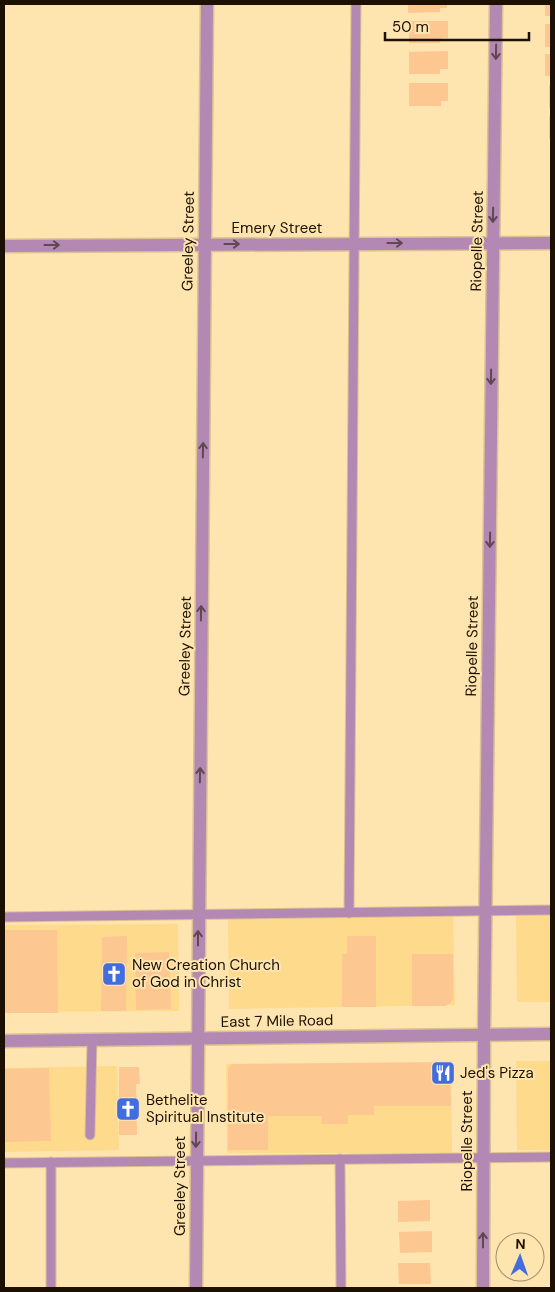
<svg xmlns="http://www.w3.org/2000/svg" width="555" height="1292" viewBox="0 0 555 1292" font-family="'DM Sans',sans-serif">
  <style>
    .built { fill: #feda8d }
    .building { fill: #fdc792 }
    .lines { fill: none; stroke-linecap: round; stroke-linejoin: round }
    .service-casing { stroke: #dac292; stroke-width: 11 }
    .minor-casing { stroke: #dac292; stroke-width: 15 }
    .tertiary-casing { stroke: #dac292; stroke-width: 15 }
    .service { stroke: #b389b4; stroke-width: 9 }
    .minor { stroke: #b389b4; stroke-width: 12 }
    .tertiary { stroke: #b389b4; stroke-width: 12 }
    .oneway { stroke: #604751 }
    .labels { text-anchor: middle; dominant-baseline: central; stroke-width: 4; stroke-linejoin: round; paint-order: stroke }
    .street-label { font-size: 15px; fill: #1c1100; stroke: #fee4ae }
    .poi-label { font-size: 15px; fill: #1c1100; stroke: #fee4ae; text-anchor: start }
  </style>
  <rect width="100%" height="100%" fill="#fee4ae"/>
  <!-- built -->
  <g class="built">
    <path d="M516 914H551V1002H517Z"/>
    <path d="M453 915 455 1005 229 1009 228 919Z"/>
    <path d="M178 924 179 1011 4 1012V925Z"/>
    <path d="M516 1061H551V1150H517Z"/>
    <path d="M451 1063 452 1153H227L226 1064Z"/>
    <path d="M117 1066 119 1150 4 1152V1068Z"/>
  </g>
  <!-- building -->
  <g class="building">
    <path d="M408 4H447V8H440V12L408 13Z"/>
    <rect x="545" y="4" width="6" height="12"/>
    <path d="M409 21H448V38H441L440 43H409Z"/>
    <rect x="545" y="24" width="6" height="23"/>
    <path d="M448 51V69H440V74H409V52Z"/>
    <rect x="545" y="54" width="6" height="22"/>
    <path d="M409 83H448V101H441V106H409Z"/>
    <rect x="549" y="85" width="2" height="23"/>
    <rect x="549" y="116" width="2" height="23"/>
    <path d="M4 930H57L58 1013H4Z"/>
    <path d="M127 936 126 1011H101L102 937Z"/>
    <path d="M347 936H376V1007H342V954H347Z"/>
    <path d="M169 952 171 1009 136 1010 135 953Z"/>
    <path d="M412 954H453V999L450 1003 445 1006H412Z"/>
    <path d="M449 1062 451 1106H374V1115H348V1124H321L322 1116H268V1150H228V1068L232 1064Z"/>
    <path d="M119 1067H139L140 1084H136L137 1135H119Z"/>
    <path d="M49 1068 51 1141 4 1142V1069Z"/>
    <path d="M430 1200V1221L398 1222V1201Z"/>
    <path d="M432 1231V1252L400 1253 399 1232Z"/>
    <path d="M398 1263H430L431 1284H399Z"/>
  </g>
  <g class="lines">
    <defs>
      <g id="service">
        <path d="M349 913 356 4"/>
        <path d="M4 917 551 910"/>
        <path d="M90 1135 92 1040"/>
        <path d="M340 1159 341 1288"/>
        <path d="M51 1162V1288"/>
        <path d="M4 1163 551 1157"/>
      </g>
      <g id="minor">
        <path d="M4 246 551 243"/>
        <path d="M196 1288 207 4"/>
        <path d="M483 1288 484 1035 496 4"/>
      </g>
      <path id="tertiary" d="M4 1041 551 1034"/>
    </defs>
    <!-- service casing -->
    <use href="#service" class="service-casing"/>
    <!-- minor casing -->
    <use href="#minor" class="minor-casing"/>
    <!-- tertiary casing -->
    <use href="#tertiary" class="tertiary-casing"/>
    <!-- service -->
    <use href="#service" class="service"/>
    <!-- minor -->
    <use href="#minor" class="minor"/>
    <!-- tertiary -->
    <use href="#tertiary" class="tertiary"/>
  </g>
  <!-- one-way arrows -->
  <defs><path id="oneway-shaft" d="M-6 0H5M1.5-3L5.5 0L1.5 3" fill="none" stroke-width="1.6" stroke-linecap="round" stroke-linejoin="round" transform="scale(1.25)"/></defs>
  <g class="oneway">
    <use href="#oneway-shaft" transform="translate(496 52) rotate(91)"/>
    <use href="#oneway-shaft" transform="translate(493 215) rotate(91)"/>
    <use href="#oneway-shaft" transform="translate(395 243)"/>
    <use href="#oneway-shaft" transform="translate(232 244)"/>
    <use href="#oneway-shaft" transform="translate(52 245)"/>
    <use href="#oneway-shaft" transform="translate(491 377) rotate(91)"/>
    <use href="#oneway-shaft" transform="translate(203 450) rotate(-89)"/>
    <use href="#oneway-shaft" transform="translate(490 540) rotate(91)"/>
    <use href="#oneway-shaft" transform="translate(201 613) rotate(-89)"/>
    <use href="#oneway-shaft" transform="translate(200 775) rotate(-89)"/>
    <use href="#oneway-shaft" transform="translate(198 938) rotate(-90)"/>
    <use href="#oneway-shaft" transform="translate(196 1140) rotate(91)"/>
    <use href="#oneway-shaft" transform="translate(483 1240) rotate(-90)"/>
  </g>
  <!-- icons -->
  <defs>
    <symbol id="church-square" viewBox="-11 -11 22 22"><rect x="-9" y="-9" width="18" height="18" rx="4" fill="#426dde" stroke="#fee4ae"/><path d="M-1.2-6h2.4v3.5h3.3v2.4h-3.3V6h-2.4V-.1h-3.3v-2.4h3.3Z" fill="#fff"/></symbol>
    <symbol id="restaurant-square" viewBox="-11 -11 22 22"><rect x="-9" y="-9" width="18" height="18" rx="4" fill="#426dde" stroke="#fee4ae"/><path d="M-5-6h1v4h1v-4h1v4h1v-4h1v5L-1.5 .5V6h-2V.5L-5-1ZM5-6V6H3V1.5H1.5Q1.5-4 5-6Z" fill="#fff"/></symbol>
  </defs>
  <g fill-rule="evenodd">
    <use href="#church-square" x="100" y="960" width="28" height="28"/>
    <use href="#restaurant-square" x="429" y="1059" width="28" height="28"/>
    <use href="#church-square" x="114" y="1095" width="28" height="28"/>
  </g>
  <g class="labels">
    <!-- street labels -->
    <g class="street-label">
      <text x="277" y="228">Emery Street</text>
      <text transform="translate(188 241) rotate(-89)">Greeley Street</text>
      <text transform="translate(477 241) rotate(-89)">Riopelle Street</text>
      <text transform="translate(185 646) rotate(-89)">Greeley Street</text>
      <text transform="translate(472 646) rotate(-89)">Riopelle Street</text>
      <text transform="translate(277 1021) rotate(-1)">East 7 Mile Road</text>
      <text transform="translate(467 1141) rotate(-90)">Riopelle Street</text>
      <text transform="translate(180 1186) rotate(-90)">Greeley Street</text>
    </g>
    <!-- poi labels -->
    <g class="poi-label">
      <text x="132" y="965">New Creation Church<tspan x="132" dy="17">of God in Christ</tspan></text>
      <text x="460" y="1073">Jed's Pizza</text>
      <text x="146" y="1100">Bethelite<tspan x="146" dy="17">Spiritual Institute</tspan></text>
    </g>
  </g>
  <!-- border -->
  <rect width="555" height="1292" fill="none" stroke="#1c1100" stroke-width="10"/>
  <!-- north arrow -->
  <g transform="translate(520 1257) rotate(2)"><circle r="24" fill="#fee4ae" stroke="#a49068"/>
  <path d="M0-4L9 19L0 12L-9 19Z" fill="#426dde"/>
  <text y="-8" font-size="14" font-weight="bold" text-anchor="middle" fill="#1c1100">N</text>
  </g>
  <!-- scale -->
  <path d="M385 32v8h144v-8" fill="none" stroke="#1c1100" stroke-width="2.5"/>
  <text x="392" y="32" font-size="15" fill="#1c1100" stroke="#fee4ae" stroke-width="4" paint-order="stroke">50 m</text>
</svg>
